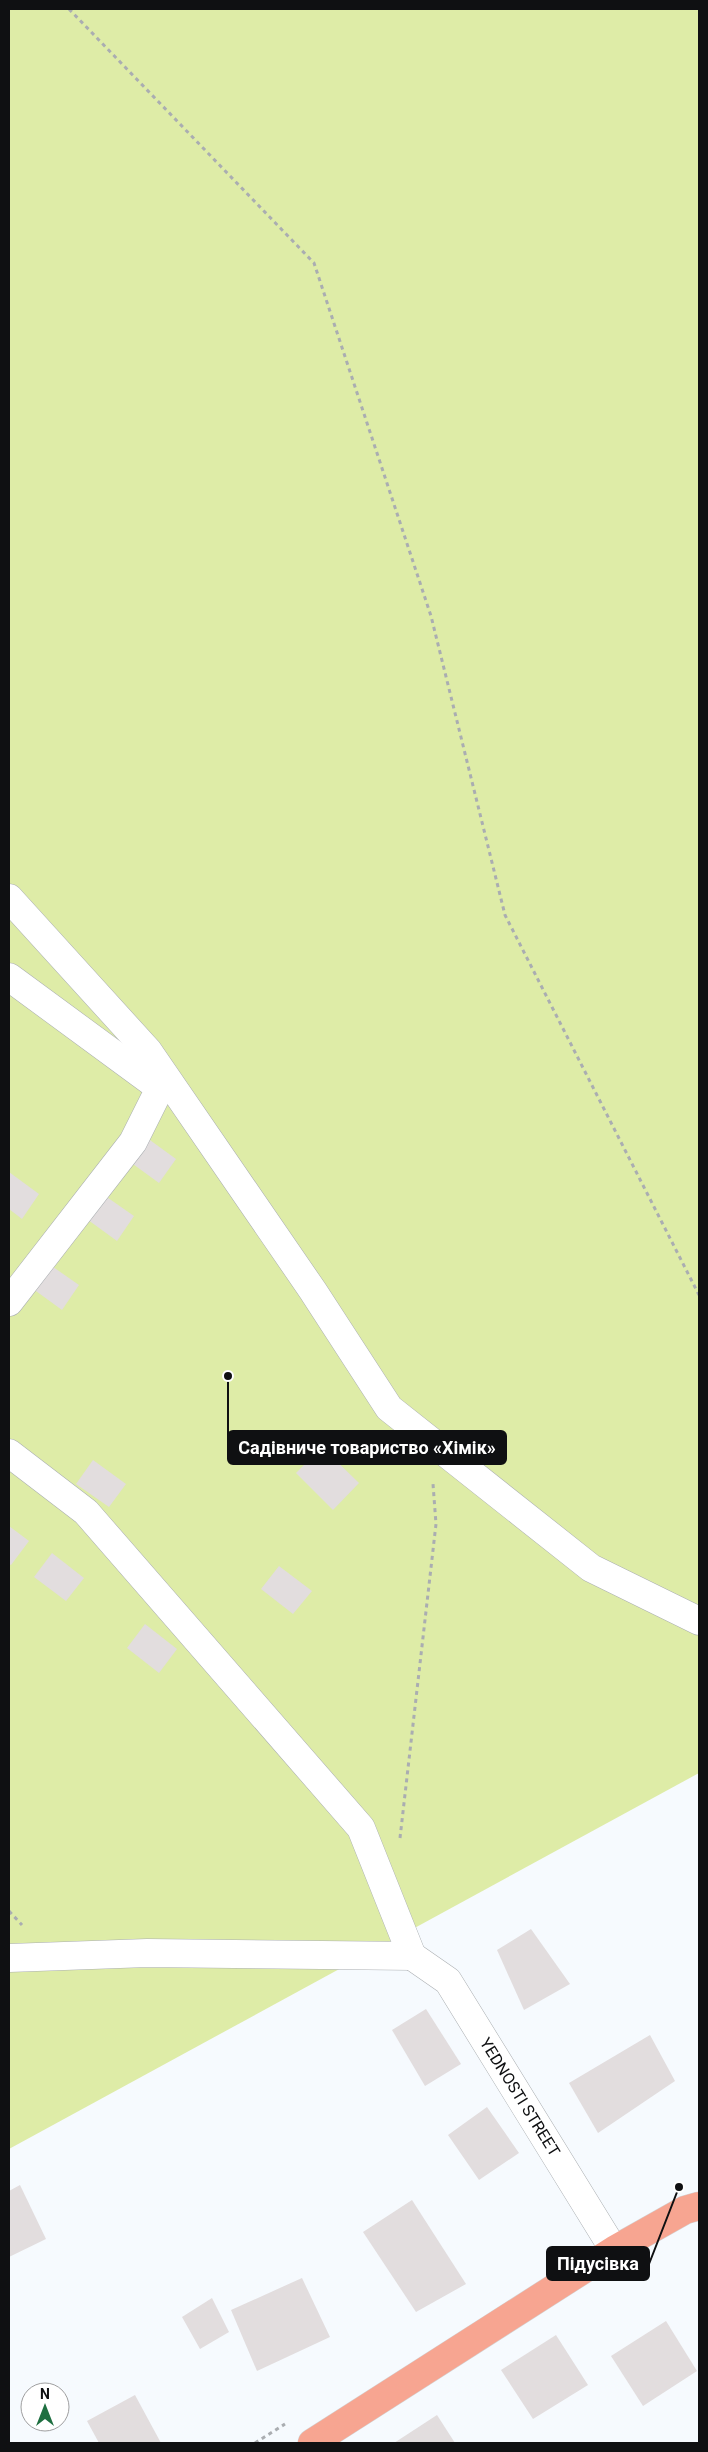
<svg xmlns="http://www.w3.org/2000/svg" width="708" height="2452" viewBox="0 0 708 2452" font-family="Roboto,sans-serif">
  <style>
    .green { fill: #deeca7 }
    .building { fill: #e2ddde }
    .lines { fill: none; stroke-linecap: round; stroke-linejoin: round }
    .minor-casing { stroke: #abafb2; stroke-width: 29 }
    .major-casing { stroke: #d4d4d4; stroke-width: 29 }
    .path { stroke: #aaadb1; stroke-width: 3; stroke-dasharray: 4 4; stroke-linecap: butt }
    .minor { stroke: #fff; stroke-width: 28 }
    .major { stroke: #f7a591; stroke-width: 28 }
    .labels { text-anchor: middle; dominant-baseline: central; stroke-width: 4; stroke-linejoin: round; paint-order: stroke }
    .street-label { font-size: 16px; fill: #0f1012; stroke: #fff }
    .leader { fill: none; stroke: #0f1012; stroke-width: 2 }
    .callout-dot { fill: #0f1012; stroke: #fff; stroke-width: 2 }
    .callout { fill: #0f1012; stroke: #0f1012; stroke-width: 2 }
    .callout-label { font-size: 18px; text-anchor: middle; font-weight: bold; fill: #fff }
  </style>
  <rect width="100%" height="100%" fill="#f6fafe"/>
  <!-- green -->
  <path class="green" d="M9 9H699V1773L9 2149Z"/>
  <!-- building -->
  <g class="building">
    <path d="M143 1135 176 1159 159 1183 126 1159Z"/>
    <path d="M9 1172 39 1194 22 1219 9 1209Z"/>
    <path d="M101 1193 134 1216 117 1241 84 1217Z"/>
    <path d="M46 1262 79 1285 62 1310 29 1286Z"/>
    <path d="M322 1447 359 1483 333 1510 296 1473Z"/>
    <path d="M93 1460 126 1484 109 1507 76 1484Z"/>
    <path d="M9 1526 29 1541 11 1565 9 1564Z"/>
    <path d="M52 1553 84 1578 66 1601 34 1577Z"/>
    <path d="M279 1566 312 1591 293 1614 261 1589Z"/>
    <path d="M145 1624 177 1649 159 1673 127 1648Z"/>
    <path d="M531 1929 570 1984 524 2010 497 1950Z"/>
    <path d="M426 2009 461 2064 425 2086 392 2030Z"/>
    <path d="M650 2035 675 2081 598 2133 569 2083Z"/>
    <path d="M487 2107 519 2153 479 2180 448 2135Z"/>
    <path d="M20 2185 46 2239 9 2257V2191Z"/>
    <path d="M412 2200 466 2284 416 2312 363 2232Z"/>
    <path d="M302 2278 330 2337 257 2371 231 2310Z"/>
    <path d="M212 2298 229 2332 200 2349 182 2317Z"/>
    <path d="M666 2321 697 2371 643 2406 611 2356Z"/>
    <path d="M556 2335 588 2385 533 2419 501 2370Z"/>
    <path d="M135 2395 161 2443H99L87 2421Z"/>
    <path d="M437 2415 455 2443H394Z"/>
  </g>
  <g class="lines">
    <defs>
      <g id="minor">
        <path d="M9 898 148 1051 313 1291 389 1408 591 1568 699 1621"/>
        <path d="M9 977 160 1088 133 1142 9 1302"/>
        <path d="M9 1453 86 1512 361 1828 412 1956"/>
        <path d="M412 1956 448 1981 614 2250"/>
        <path d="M9 1958 147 1953 412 1956"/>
      </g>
      <path id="major" d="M312 2443 614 2250 685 2210 699 2206"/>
    </defs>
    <!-- minor casing -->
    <use href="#minor" class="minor-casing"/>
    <!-- major casing -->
    <use href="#major" class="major-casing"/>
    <!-- path -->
    <g class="path">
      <path d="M69 9 314 263 431 616 505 915 699 1295"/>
      <path d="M400 1838 436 1524 433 1484"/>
      <path d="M9 1911 22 1925"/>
      <path d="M255 2443 285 2424"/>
    </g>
    <!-- minor -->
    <use href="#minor" class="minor"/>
    <!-- major -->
    <use href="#major" class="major"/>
  </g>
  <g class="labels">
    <!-- street labels -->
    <g class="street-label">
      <text transform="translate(520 2097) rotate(58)">YEDNOSTI STREET</text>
    </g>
  </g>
  <!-- callouts -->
  <path class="leader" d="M228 1376L228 1447M679 2187L649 2264"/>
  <g class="callout-dot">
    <circle cx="228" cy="1376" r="5"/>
    <circle cx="679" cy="2187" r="5"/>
  </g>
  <g class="callout">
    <rect x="228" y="1431" width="278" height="33" rx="5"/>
    <rect x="547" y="2247" width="102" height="33" rx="5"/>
  </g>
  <g class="callout-label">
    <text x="367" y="1454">Садівниче товариство «Хімік»</text>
    <text x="598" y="2270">Підусівка</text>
  </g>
  <!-- border -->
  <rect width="708" height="2452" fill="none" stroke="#0f1012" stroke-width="20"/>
  <!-- north arrow -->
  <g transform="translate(45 2407)"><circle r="24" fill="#ffffff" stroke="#9f9fa0"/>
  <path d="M0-4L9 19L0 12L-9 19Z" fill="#1e6f40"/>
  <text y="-8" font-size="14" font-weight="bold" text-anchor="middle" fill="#0f1012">N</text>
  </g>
</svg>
